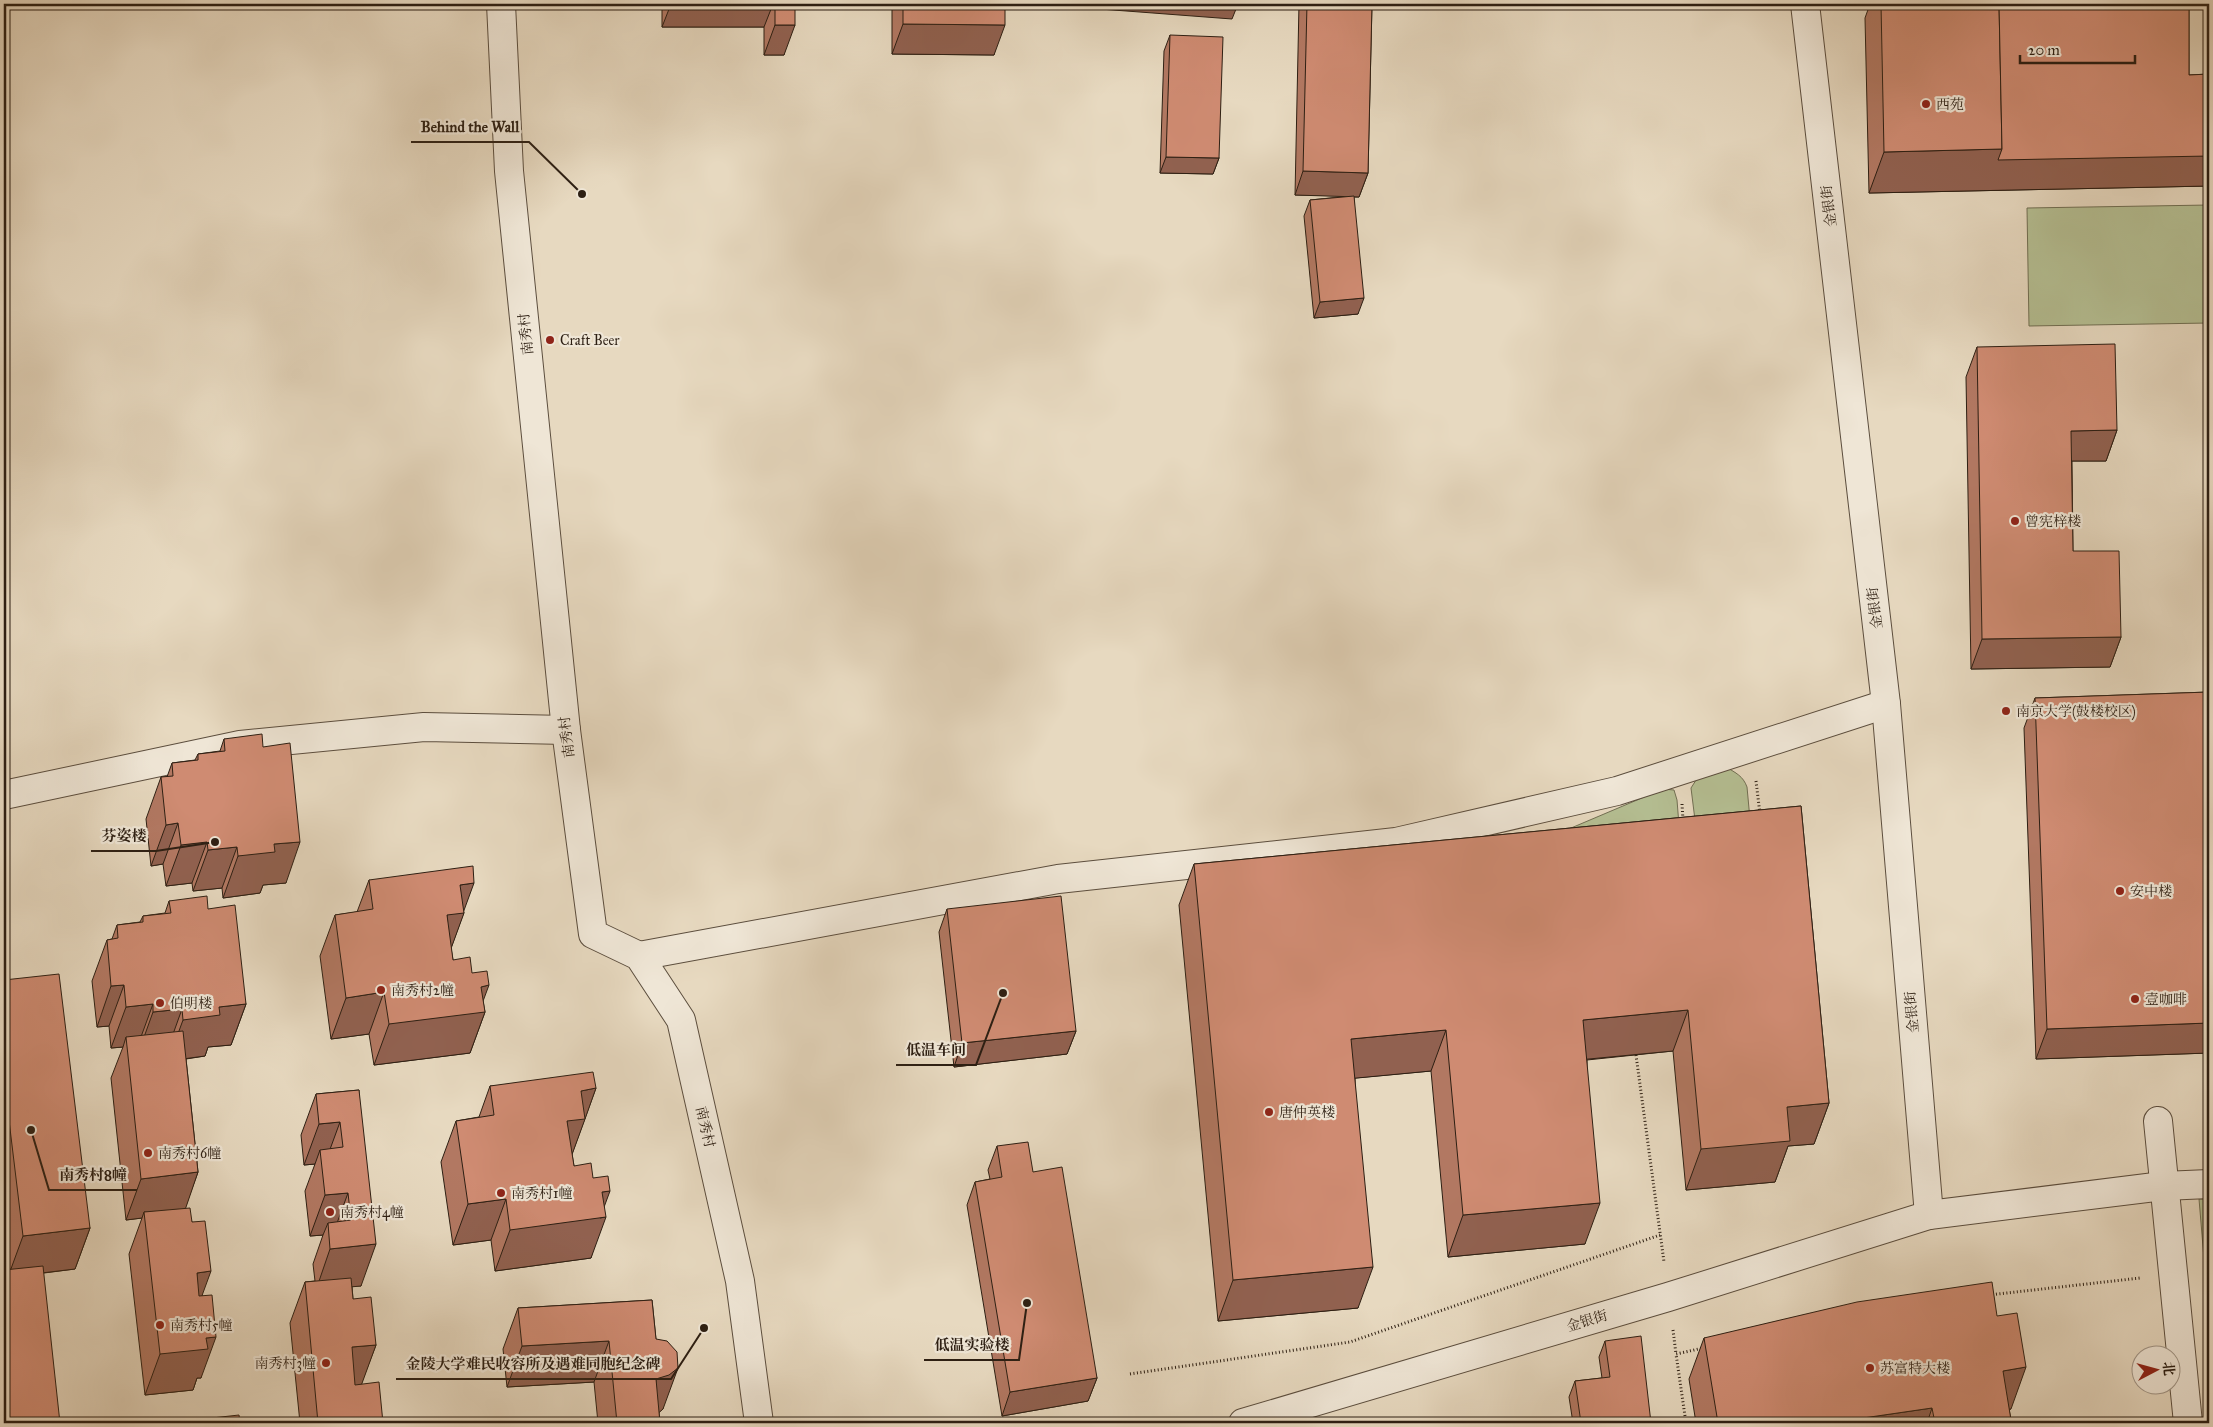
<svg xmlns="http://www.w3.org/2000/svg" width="2213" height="1427" viewBox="0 0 2213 1427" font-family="'IM FELL Great Primer','Noto Serif SC',serif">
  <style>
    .green { fill: #b5bf93; stroke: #716f53 }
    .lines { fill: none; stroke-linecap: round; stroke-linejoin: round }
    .minor-casing { stroke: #5c4e3e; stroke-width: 30 }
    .path { stroke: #2d1f13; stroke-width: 3; stroke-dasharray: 1 2.5; stroke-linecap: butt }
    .minor { stroke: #efe6d6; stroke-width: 28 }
    .wall { fill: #b27862; stroke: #2d1f13 }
    .shaded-wall { fill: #916150; stroke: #2d1f13 }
    .building { fill: #cf8b72; stroke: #2d1f13 }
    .poi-dot { fill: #8f2418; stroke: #efe6d6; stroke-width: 2 }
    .labels { text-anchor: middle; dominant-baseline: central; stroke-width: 4.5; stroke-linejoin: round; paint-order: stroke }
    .poi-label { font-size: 14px; fill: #2d1f13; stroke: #efe6d6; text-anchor: start }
    .street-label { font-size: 14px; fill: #2d1f13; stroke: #efe6d6 }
    .leader { fill: none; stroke: #2d1f13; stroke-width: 2 }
    .callout-dot { fill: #2d1f13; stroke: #efe6d6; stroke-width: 2 }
    .callout-label { font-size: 15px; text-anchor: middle; font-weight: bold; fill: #2d1f13; stroke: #efe6d6; stroke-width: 4.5; stroke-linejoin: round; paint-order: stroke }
  </style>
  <rect width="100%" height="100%" fill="#e7d9c0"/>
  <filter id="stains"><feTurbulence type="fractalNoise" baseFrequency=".004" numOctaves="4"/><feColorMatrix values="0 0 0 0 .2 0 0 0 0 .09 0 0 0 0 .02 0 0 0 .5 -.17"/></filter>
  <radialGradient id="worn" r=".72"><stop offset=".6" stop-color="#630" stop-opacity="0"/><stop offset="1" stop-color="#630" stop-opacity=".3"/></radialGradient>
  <!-- green -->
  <g class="green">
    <path d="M2209 205V323L2029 326 2027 208Z"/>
    <path d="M1726 767C1736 773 1743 776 1747 787L1751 830 1697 836 1691 788 1698 777Z"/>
    <path d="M1663 789 1674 790 1677 800 1680 838 1564 831Z"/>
    <path d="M2199 1199H2209V1318Z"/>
  </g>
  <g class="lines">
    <defs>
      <g id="minor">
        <path d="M501 4 509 171 566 730 593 934 639 956 681 1020 740 1281 759 1423"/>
        <path d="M4 795 240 745 424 727 566 730"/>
        <path d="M639 956 1058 879 1396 842 1617 791 1886 704"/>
        <path d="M2158 1121 2188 1423"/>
        <path d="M1929 1215 2163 1186 2209 1184"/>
        <path d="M1243 1423 1668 1297 1929 1215 1886 704 1805 4"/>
      </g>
    </defs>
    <!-- minor casing -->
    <use href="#minor" class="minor-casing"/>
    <!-- path -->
    <g class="path">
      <path d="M1756 781 1760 814"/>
      <path d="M1682 804 1683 820"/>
      <path d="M1636 1055 1664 1262"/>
      <path d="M1989 1295 2140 1278"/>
      <path d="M1673 1330 1676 1354"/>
      <path d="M1130 1374 1350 1342 1660 1235"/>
      <path d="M1686 1423 1676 1354 1703 1348"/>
    </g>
    <!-- minor -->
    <use href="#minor" class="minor"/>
  </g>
  <!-- wall -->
  <g class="wall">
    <path d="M662 4H795L784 55H764V27H662Z"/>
    <path d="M892 4H1005L994 55 892 54Z"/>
    <path d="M1299 4H1372L1368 173 1359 197H1354L1358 314 1314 318 1304 216 1310 200 1350 196 1295 195Z"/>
    <path d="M1870 4H2189V75L2209 74V186L1869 193 1865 18Z"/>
    <path d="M1170 35 1219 158 1213 174 1160 173 1164 51Z"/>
    <path d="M1977 347 2117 430 2106 461H2072L2073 551 2121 637 2110 667 1971 669 1966 377Z"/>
    <path d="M2209 692V1053L2036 1059 2024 728 2035 698Z"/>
    <path d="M224 739 263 747 286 883 263 885 260 893 223 898 222 888 193 891 192 883 166 886 163 864 151 866 146 819 161 777H167L172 763 195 760 198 754 220 751Z"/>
    <path d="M1801 806 1829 1103 1814 1144 1788 1146 1775 1182 1686 1190 1673 1051 1587 1060 1585 1244 1448 1257 1431 1071 1355 1078 1358 1308 1218 1321 1179 905 1194 864Z"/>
    <path d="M369 880 464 912 451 948 453 960 472 973 483 1001 485 1012 470 1053 374 1065 369 1034 331 1039 320 956 335 915 357 912Z"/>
    <path d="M169 901 208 909 246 1004 231 1045 208 1047 205 1056 186 1059 198 1172 185 1208 192 1222 202 1296 201 1378H197L193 1390 145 1395 129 1254 142 1218 126 1220 111 1078 123 1047 111 1048 109 1026 97 1027 92 981 107 940 112 939 117 925 140 922 143 916 165 913Z"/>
    <path d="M947 909 1076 1031 1067 1054 954 1067 939 932Z"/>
    <path d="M4 980 90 1228 75 1269 44 1273 8 1269 4 1240Z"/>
    <path d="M490 1086 596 1088 572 1154 574 1166 593 1178 604 1206 591 1258 495 1271 491 1240 453 1245 441 1162 456 1121 479 1117Z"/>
    <path d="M359 1090 361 1286H352L353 1299 376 1345 361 1384 383 1423H300L290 1323 305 1282 315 1281 313 1264 323 1235 310 1236 305 1191 315 1164 304 1165 301 1135 316 1094Z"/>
    <path d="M997 1146 1033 1172 1097 1378 1088 1401 1002 1416 967 1205 975 1182 990 1179 988 1170Z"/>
    <path d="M652 1300 663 1409 659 1412 660 1423H598L594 1382 507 1387 503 1349 518 1308Z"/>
    <path d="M1704 1338 2011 1409H2009L2011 1420 2010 1423H1696L1689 1379Z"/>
    <path d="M1605 1341 1651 1423H1573L1569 1397 1575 1381 1602 1378 1599 1357Z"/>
  </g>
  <!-- shaded-wall -->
  <g class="shaded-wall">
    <path d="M671 4H773L764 27H662Z"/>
    <path d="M1034 4H1238L1232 19Z"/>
    <path d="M903 24 1005 25 994 55 892 54Z"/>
    <path d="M775 25H795L784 55H764Z"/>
    <path d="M2002 149 2209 156V186L1869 193 1884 152Z"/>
    <path d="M1166 157 1219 158 1213 174 1160 173Z"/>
    <path d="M1303 171 1368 173 1359 197 1295 195Z"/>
    <path d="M1364 298 1358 314 1314 318 1320 302Z"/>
    <path d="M2117 430 2106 461H2060L2071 431Z"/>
    <path d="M2121 637 2110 667 1971 669 1982 639Z"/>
    <path d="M178 823 163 864 151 866 166 825Z"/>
    <path d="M207 842 192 883 166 886 181 845Z"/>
    <path d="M300 842 286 883 263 885 260 893 223 898 238 856 274 844Z"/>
    <path d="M237 847 222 888 193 891 208 850Z"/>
    <path d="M474 883 463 913H464L449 954 447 915 460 885Z"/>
    <path d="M124 985 109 1026 97 1027 111 986Z"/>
    <path d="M489 985 479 1012H485L470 1053 374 1065 389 1024 481 987Z"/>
    <path d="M384 992 369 1034 331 1039 346 998Z"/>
    <path d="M153 1004 138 1045 126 1037 123 1047 111 1048 126 1007Z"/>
    <path d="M246 1004 231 1045 208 1047 205 1056 168 1061 183 1020 219 1007Z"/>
    <path d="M182 1009 167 1051 138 1054 153 1012Z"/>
    <path d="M1688 1010 1673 1051 1568 1061 1583 1020Z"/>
    <path d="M2209 1023V1053L2036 1059 2047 1029Z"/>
    <path d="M1446 1030 1431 1071 1336 1080 1351 1039Z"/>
    <path d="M1076 1031 1067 1054 954 1067 962 1043Z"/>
    <path d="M596 1088 585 1119 570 1160 567 1121 581 1091Z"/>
    <path d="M1829 1103 1814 1144 1788 1146 1775 1182 1686 1190 1701 1149 1787 1107Z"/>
    <path d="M340 1122 325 1163 320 1150 315 1164 304 1165 319 1124Z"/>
    <path d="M198 1172 184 1213 144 1212 142 1218 126 1220 141 1179Z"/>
    <path d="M610 1191 600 1218 606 1217 591 1258 495 1271 510 1230 602 1192Z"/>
    <path d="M348 1193 333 1234 328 1223 323 1235 310 1236 325 1195Z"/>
    <path d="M506 1199 491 1240 453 1245 468 1204Z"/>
    <path d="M1600 1203 1585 1244 1448 1257 1463 1215Z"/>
    <path d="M90 1228 75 1269 8 1277 23 1236Z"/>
    <path d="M376 1244 361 1286 316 1290 330 1249Z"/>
    <path d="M1373 1267 1358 1308 1218 1321 1233 1280Z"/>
    <path d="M211 1271 196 1312 197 1273Z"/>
    <path d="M216 1337 201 1378H197L193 1390 145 1395 160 1354 206 1338Z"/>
    <path d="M609 1341 594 1382 507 1387 522 1346Z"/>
    <path d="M376 1345 361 1386 337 1388 352 1347Z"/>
    <path d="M2026 1367 2011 1409 1988 1412 2003 1371Z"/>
    <path d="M678 1368 663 1409 654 1417 656 1379Z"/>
    <path d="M1097 1378 1088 1401 1002 1416 1010 1392Z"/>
    <path d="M1932 1408 1927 1423H1829Z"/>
    <path d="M2011 1420 2010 1423H1991Z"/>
  </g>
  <!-- building -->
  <g class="building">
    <rect x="775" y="4" width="20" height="21"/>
    <path d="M903 4H1005V25L903 24Z"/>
    <path d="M1307 4H1372L1368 173 1303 171Z"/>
    <path d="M1881 4H1999L2002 149 1884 152Z"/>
    <path d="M1999 4H2189V75L2209 74V156L1998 160 2002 149Z"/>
    <path d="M1170 35 1223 37 1219 158 1166 157Z"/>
    <path d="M1354 196 1364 298 1320 302 1310 200Z"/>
    <path d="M2115 344 2117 430 2071 431 2073 551H2119L2121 637 1982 639 1977 347Z"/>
    <path d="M2209 692V1023L2047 1029 2035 698Z"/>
    <path d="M262 734 263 747 290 743 300 842 274 844 275 852 238 856 237 847 208 850 207 842 181 845 178 823 166 825 161 777 173 776 172 763 198 760V754L225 751 224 739Z"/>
    <path d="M1801 806 1829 1103 1787 1107 1790 1141 1701 1149 1688 1010 1583 1020 1600 1203 1463 1215 1446 1030 1351 1039 1373 1267 1233 1280 1194 864Z"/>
    <path d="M473 866 474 883 460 885 464 913 447 915 453 960 470 957 472 973 487 971 489 985 481 987 485 1012 389 1024 384 992 346 998 335 915 373 909 369 880Z"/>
    <path d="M207 896 208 909 235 905 246 1004 219 1007 220 1015 183 1020 182 1009 153 1012V1004L126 1007 124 985 111 986 107 940 118 938 117 925 143 922V916L171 913 169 901Z"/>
    <path d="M1061 896 1076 1031 962 1043 947 909Z"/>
    <path d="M59 974 90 1228 23 1236 4 1079V980Z"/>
    <path d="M183 1031 198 1172 141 1179 126 1037Z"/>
    <path d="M593 1072 596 1088 581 1091 585 1119 567 1121 574 1166 591 1163 593 1178 608 1176 610 1191 602 1192 606 1217 510 1230 506 1199 468 1204 456 1121 494 1115 490 1086Z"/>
    <path d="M359 1090 376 1244 330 1249 328 1223 351 1220 348 1193 325 1195 320 1150 343 1147 340 1122 319 1124 316 1094Z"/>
    <path d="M1028 1142 1033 1172 1062 1167 1097 1378 1010 1392 975 1182 1002 1177 997 1146Z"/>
    <path d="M190 1208 192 1222 205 1221 211 1271 197 1273 199 1296 212 1295 216 1337 206 1338 208 1349 160 1354 144 1212Z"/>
    <path d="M43 1266 60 1423H4V1270Z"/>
    <path d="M351 1278 353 1299 371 1297 376 1345 352 1347 355 1385 379 1382 383 1423H318L305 1282Z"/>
    <path d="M1992 1282 1997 1316 2017 1313 2026 1367 2003 1371 2011 1420 1991 1423H1935L1932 1408 1829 1423H1718L1704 1338 1857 1302Z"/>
    <path d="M652 1300 656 1339 667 1341 677 1352 678 1368 669 1375 656 1379 660 1423H617L609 1341 522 1346 518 1308Z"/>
    <path d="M1641 1336 1651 1423H1581L1575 1381 1610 1377 1605 1341Z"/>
    <path d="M239 1415 240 1423H185V1421Z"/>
  </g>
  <!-- markers -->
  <g class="poi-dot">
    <circle cx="1926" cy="104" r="5"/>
    <circle cx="550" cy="340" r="5"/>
    <circle cx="2015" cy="521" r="5"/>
    <circle cx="2006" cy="711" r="5"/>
    <circle cx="2120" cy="891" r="5"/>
    <circle cx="381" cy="990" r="5"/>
    <circle cx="2135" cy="999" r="5"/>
    <circle cx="160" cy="1003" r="5"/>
    <circle cx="1269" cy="1112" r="5"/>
    <circle cx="148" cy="1153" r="5"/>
    <circle cx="501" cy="1193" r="5"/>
    <circle cx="330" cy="1212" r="5"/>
    <circle cx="160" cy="1325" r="5"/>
    <circle cx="326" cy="1363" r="5"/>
    <circle cx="1870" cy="1368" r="5"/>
  </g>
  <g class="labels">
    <!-- poi labels -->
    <g class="poi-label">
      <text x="1936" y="104">西苑</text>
      <text x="560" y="340">Craft Beer</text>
      <text x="2025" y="521">曾宪梓楼</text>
      <text x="2016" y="711">南京大学(鼓楼校区)</text>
      <text x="2130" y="891">安中楼</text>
      <text x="391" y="990">南秀村2幢</text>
      <text x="2145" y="999">壹咖啡</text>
      <text x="170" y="1003">伯明楼</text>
      <text x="1279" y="1112">唐仲英楼</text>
      <text x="158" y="1153">南秀村6幢</text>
      <text x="511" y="1193">南秀村1幢</text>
      <text x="340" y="1212">南秀村4幢</text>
      <text x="170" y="1325">南秀村5幢</text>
      <text x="316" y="1363" text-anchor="end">南秀村3幢</text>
      <text x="1880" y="1368">苏富特大楼</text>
    </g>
    <!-- street labels -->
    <g class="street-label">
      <text transform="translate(1829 206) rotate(-97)">金银街</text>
      <text transform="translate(526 334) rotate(-96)">南秀村</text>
      <text transform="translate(1875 608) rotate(-97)">金银街</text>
      <text transform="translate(567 737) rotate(-97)">南秀村</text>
      <text transform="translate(1912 1012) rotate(-95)">金银街</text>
      <text transform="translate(705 1127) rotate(77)">南秀村</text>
      <text transform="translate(1587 1321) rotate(-17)">金银街</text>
    </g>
  </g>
  <!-- callouts -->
  <path class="leader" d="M582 194L529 142H411M215 842L156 851H91M1003 993L976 1065H896M31 1130L49 1190H137M1027 1303L1019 1360H924M704 1328L671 1379H396"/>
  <g class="callout-dot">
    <circle cx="582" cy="194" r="5"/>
    <circle cx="215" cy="842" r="5"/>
    <circle cx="1003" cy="993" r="5"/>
    <circle cx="31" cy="1130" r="5"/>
    <circle cx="1027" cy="1303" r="5"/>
    <circle cx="704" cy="1328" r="5"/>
  </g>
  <g class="callout-label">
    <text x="470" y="132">Behind the Wall</text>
    <text x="124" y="841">芬姿楼</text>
    <text x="936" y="1055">低温车间</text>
    <text x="93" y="1180">南秀村8幢</text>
    <text x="972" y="1350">低温实验楼</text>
    <text x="533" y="1369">金陵大学难民收容所及遇难同胞纪念碑</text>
  </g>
  <!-- margin -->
  <rect width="2213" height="1427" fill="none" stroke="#e7d9c0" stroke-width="20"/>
  <rect x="5" y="5" width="2203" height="1417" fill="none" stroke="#2d1f13" stroke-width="2.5"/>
  <rect x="10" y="10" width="2193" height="1407" fill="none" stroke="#2d1f13"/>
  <!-- north arrow -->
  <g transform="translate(2156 1370) rotate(84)"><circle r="24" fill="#efe6d6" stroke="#a19688"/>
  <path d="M0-4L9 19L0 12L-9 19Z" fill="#8f2418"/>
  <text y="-8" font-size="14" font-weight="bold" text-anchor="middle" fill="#2d1f13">北</text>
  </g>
  <!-- scale -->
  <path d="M2020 55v8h115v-8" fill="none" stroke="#2d1f13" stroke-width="2.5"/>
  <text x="2028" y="55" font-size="15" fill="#2d1f13" stroke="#efe6d6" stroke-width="4" paint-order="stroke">20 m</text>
  <rect width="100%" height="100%" filter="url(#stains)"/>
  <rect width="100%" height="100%" fill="url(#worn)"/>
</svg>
